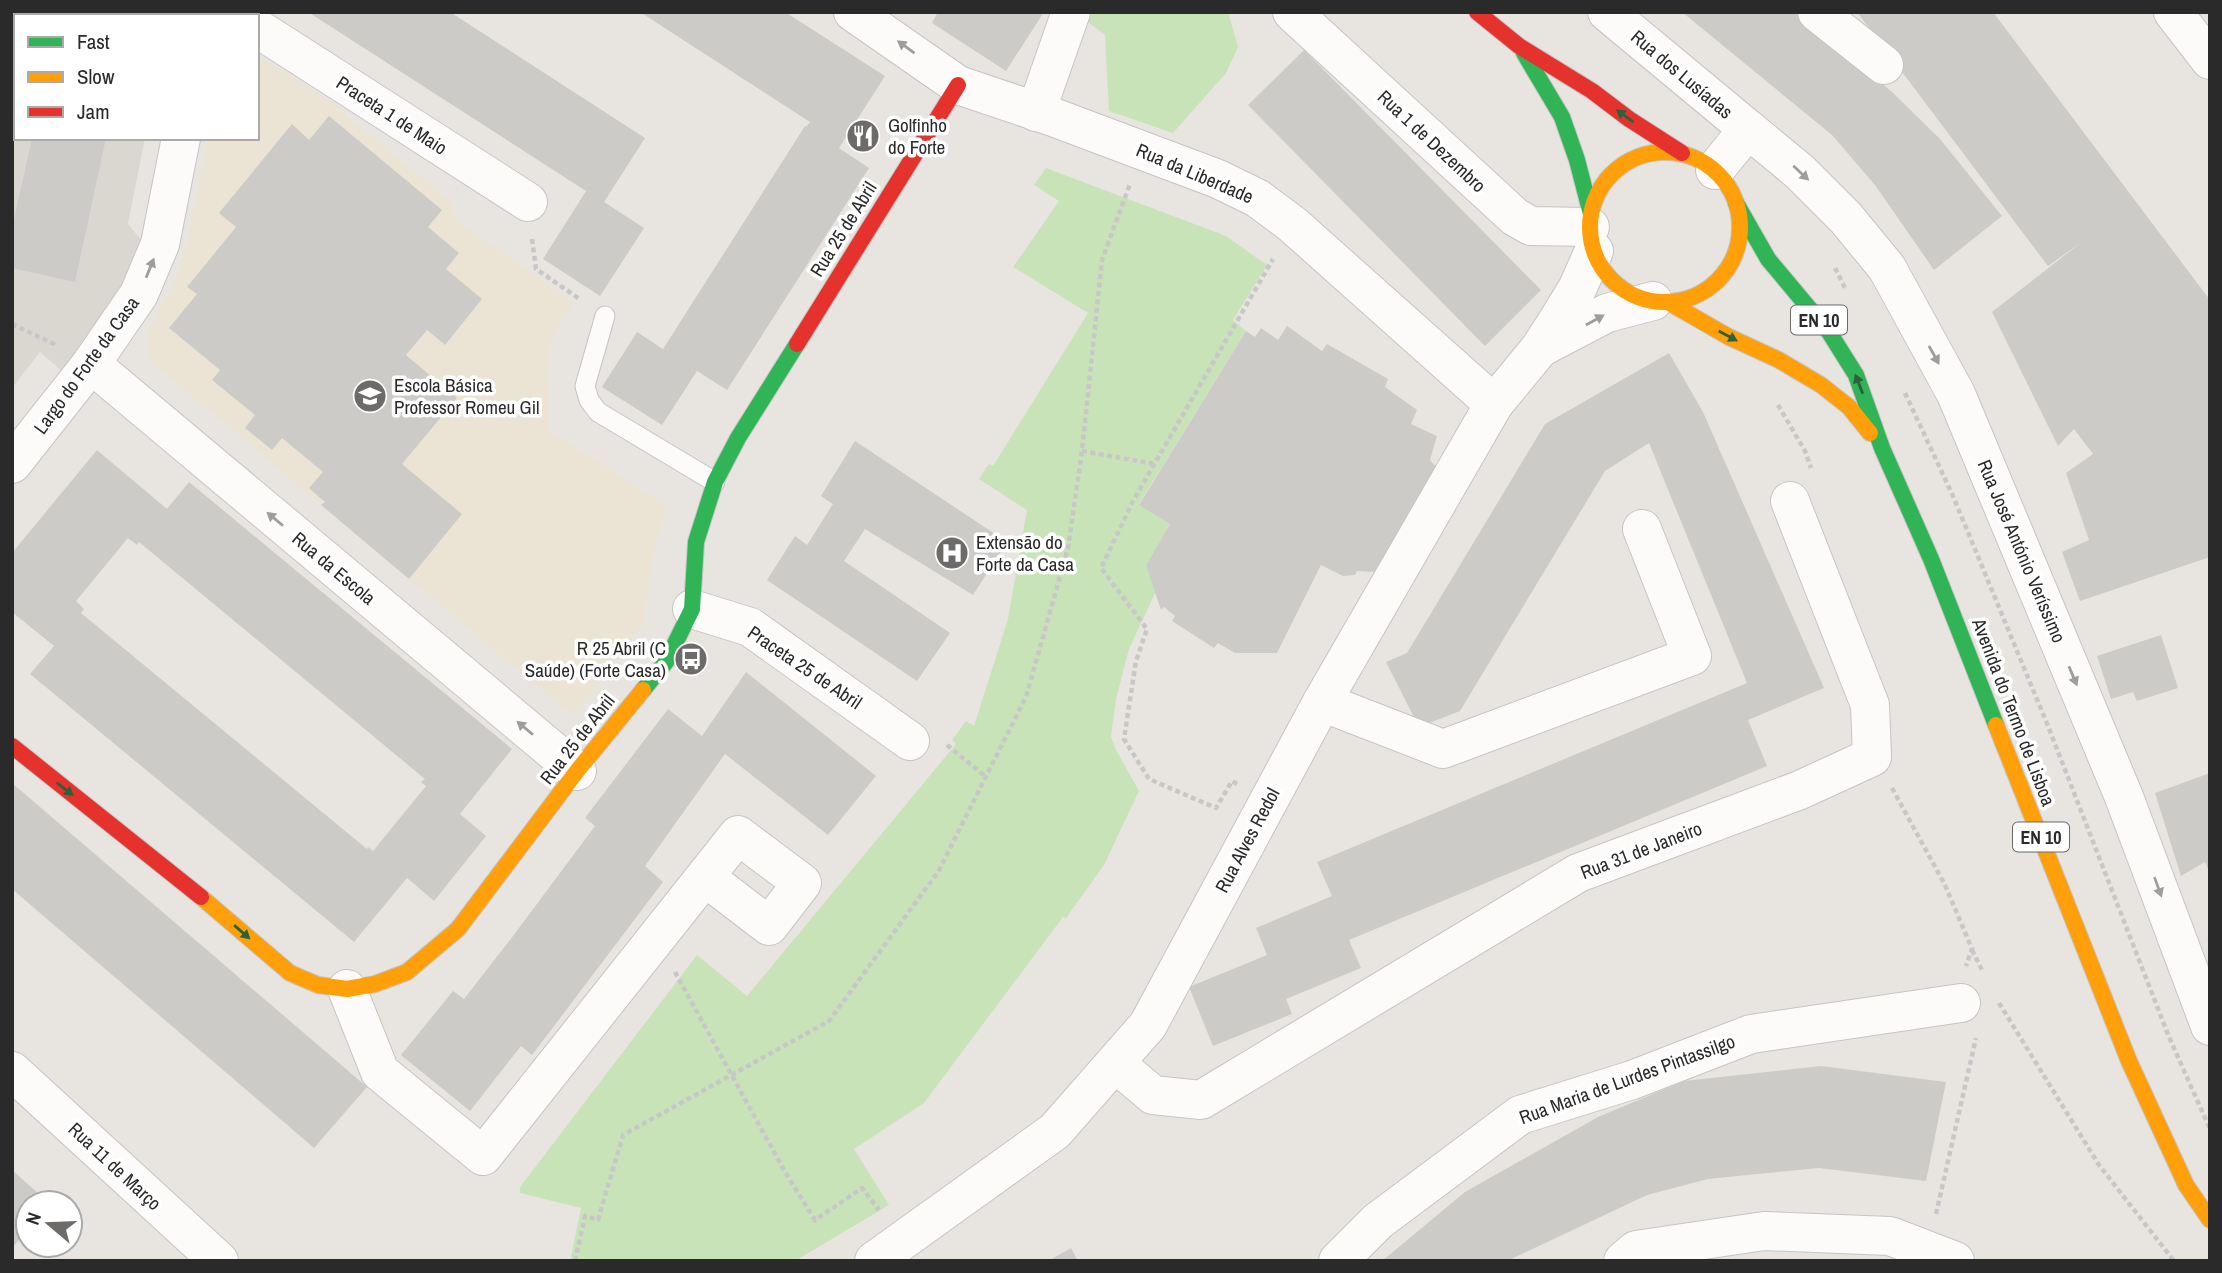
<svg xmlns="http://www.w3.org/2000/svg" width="2222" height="1273" viewBox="0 0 2222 1273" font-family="'Archivo Narrow',sans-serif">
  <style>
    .education { fill: #ebe4d4 }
    .green { fill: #c8e3b8 }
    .plaza { fill: #dad7d1 }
    .building { fill: #cdcbc7; fill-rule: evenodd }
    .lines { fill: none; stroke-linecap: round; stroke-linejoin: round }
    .lane-casing { stroke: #c6c4c5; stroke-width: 21 }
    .street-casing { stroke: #c6c4c5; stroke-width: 40 }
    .fast-casing { stroke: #c6c4c5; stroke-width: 18 }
    .slow-casing { stroke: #c6c4c5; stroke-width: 18 }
    .jam-casing { stroke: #c6c4c5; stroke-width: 18 }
    .path { stroke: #c8c7c7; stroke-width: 4.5; stroke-dasharray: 5 3.5; stroke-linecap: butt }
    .lane { stroke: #fcfbfa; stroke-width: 19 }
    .street { stroke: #fcfbfa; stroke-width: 38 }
    .fast { stroke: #30b455; stroke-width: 16 }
    .slow { stroke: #ff9f0a; stroke-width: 16 }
    .jam { stroke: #e5322d; stroke-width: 16 }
    .oneway { fill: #9e9d9c }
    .oneway2 { fill: #2c613b }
    .labels { text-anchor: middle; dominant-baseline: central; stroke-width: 7; stroke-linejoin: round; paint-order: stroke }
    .shield { fill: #fff; stroke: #6a6a6a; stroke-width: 2 }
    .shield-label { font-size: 18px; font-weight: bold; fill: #2a2a2a }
    .street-label { font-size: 19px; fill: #2a2a2a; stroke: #fff }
    .poi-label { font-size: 19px; fill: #2a2a2a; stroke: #fff; text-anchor: start }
  </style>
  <rect width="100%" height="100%" fill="#e8e5e0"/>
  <!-- education -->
  <path class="education" d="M257 58 275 66 347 112 346 116 453 203V217L574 303 549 343 548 430 667 506 654 550 643 624 578 710 573 712 566 710 151 362 146 347 148 332 173 286 183 259 208 138H257Z"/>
  <!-- green -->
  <g class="green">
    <path d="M12 12H37L36 16H16V129L12 148Z"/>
    <path d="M1075 12H1228L1238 47 1226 73 1173 133 1109 111 1105 35Z"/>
    <path d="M1046 168 1226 236 1267 265 1233 320 1246 331 1139 504 1170 524 1146 565 1156 591 1129 649 1116 699 1111 737 1116 750 1139 791 1104 865 1066 918 1063 917 924 1103 854 1149 889 1205 795 1261H570L581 1208 520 1193V1187L697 955 747 996 956 744 952 740 966 721 974 726 1008 619 1027 510 979 479 989 464 993 466 1088 313 1013 267 1059 201 1034 185Z"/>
  </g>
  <!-- plaza -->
  <path class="plaza" d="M16 129V138H145L128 224 146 246 98 326 61 370 40 352 12 388V148Z"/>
  <!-- building -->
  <g class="building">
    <path d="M308 12H450L645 138 604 202 644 228 600 296 543 259 586 191Z"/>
    <path d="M640 12H785L885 76 839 148 869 168 727 390 697 371 662 425 602 387 637 332 663 349 805 126 806 127 810 122Z"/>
    <path d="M938 12H1044L1006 71 932 23Z"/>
    <path d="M1682 12H1795L1892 92 1940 139 2002 216 1934 270 1875 185 1832 135Z"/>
    <path d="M1857 12H1993L2210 300V557L2080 601 2062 552 2089 540 2066 473 2093 454 2074 429 2058 446 1992 312 2083 241 2048 266Z"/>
    <path d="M1304 50 1541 290 1485 346 1248 105Z"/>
    <path d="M329 116 442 210 428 227 459 253 446 269 482 299 445 345 427 330 406 355 457 398 402 464 462 514 409 579 321 505 325 502 309 488 323 472 282 438 272 450 245 428 255 415 212 380 220 370 169 328 197 294 187 287 236 227 219 213 292 124 309 140Z"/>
    <path d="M32 138H106L75 282 12 268V229Z"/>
    <path d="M1287 326 1322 351 1327 344 1388 379 1385 387 1417 410 1411 424 1437 436 1430 460 1436 467 1380 572 1357 571 1355 575 1343 576 1321 565 1277 653H1235L1218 643 1214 648 1172 621 1175 616 1164 607 1161 610 1146 565 1170 524 1139 505 1246 331 1255 337 1261 328 1278 340Z"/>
    <path d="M1669 353 1703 412 1824 688 1748 720 1767 766 1349 940 1361 968 1286 999 1292 1014 1213 1046 1189 987 1267 955 1256 928 1332 896 1317 862 1747 683 1649 443 1605 471 1460 711 1419 727 1386 662 1407 653 1545 424Z"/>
    <path d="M855 441 1007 542 973 595 865 529 844 561 950 633 917 681 767 580 795 536 807 545 833 504 821 496Z"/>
    <path d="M97 450 167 509 189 482 512 749 460 814 486 836 434 901 407 878 354 942 30 674 54 646 12 612V553ZM128 538 137 545 139 542 425 779 421 782 426 786 373 851 368 847 367 849 81 613 84 609 76 601Z"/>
    <path d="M2161 635 2178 688 2137 701 2133 692 2111 699 2097 656Z"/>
    <path d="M746 672 876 776 828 835 725 754 645 866 663 882 532 1055 521 1046 470 1111 401 1055 453 991 464 999 510 940 595 826 585 818 668 709 702 736Z"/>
    <path d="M2210 773V874L2205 862 2181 876 2155 793Z"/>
    <path d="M12 783 367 1087 314 1148 12 889Z"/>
    <path d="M1821 1066 1946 1082 1926 1181 1819 1168 1708 1179 1647 1195 1507 1261H1382L1465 1192 1598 1117 1684 1081Z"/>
    <path d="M12 1170 49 1203H28V1230L12 1248Z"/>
    <path d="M1071 1248 1078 1261H1048Z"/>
  </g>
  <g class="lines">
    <defs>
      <path id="lane" d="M605 316 585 386 589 400 598 412 715 482"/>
      <g id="street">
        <path d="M218 12 235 16"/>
        <path d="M853 12 958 85 1053 117 1218 179 1257 198 1292 224 1494 404"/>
        <path d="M1292 12 1515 217 1531 226 1590 227"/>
        <path d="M1607 12 1748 129 1715 170"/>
        <path d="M1817 12 1884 65"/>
        <path d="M2173 12 2210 60"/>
        <path d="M257 28 528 202"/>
        <path d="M1036 112 1071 12"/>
        <path d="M1748 129 1800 172 1846 218 1887 268 1956 394 2124 797 2210 1026"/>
        <path d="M1542 347 1607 313 1653 301"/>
        <path d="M91 364 577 771"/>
        <path d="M12 464 91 364 139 294 160 244 181 138"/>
        <path d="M692 609 750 627 910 741"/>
        <path d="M1322 702 1443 749 1692 656 1642 529"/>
        <path d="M347 989 380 1072 483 1156 738 835 802 883 769 926 705 877"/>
        <path d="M1115 1063 1153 1095 1201 1100 1578 873 1800 790 1872 757 1870 705 1790 501"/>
        <path d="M12 1071 219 1261"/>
        <path d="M874 1261 1055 1131 1148 1025 1322 702 1494 404 1540 348 1558 320 1577 289 1594 251"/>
        <path d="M1338 1261 1378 1221 1520 1115 1632 1080 1751 1034 1961 1003"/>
        <path d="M1623 1261 1636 1250 1764 1231 1890 1236 1955 1261"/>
      </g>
      <g id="fast">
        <path d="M1524 53 1562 117 1577 160 1591 214"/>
        <path d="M1736 203 1768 259 1829 332 1856 375 1882 448 1931 559 1996 725"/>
        <path d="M643 690 666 662 692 609 696 542 715 482 738 438 797 344"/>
      </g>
      <g id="slow">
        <circle cx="1665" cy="227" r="75"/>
        <path d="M1668 302 1729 337 1779 360 1821 385 1849 407 1870 433"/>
        <path d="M1996 725 2129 1061 2186 1185 2210 1220"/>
        <path d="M201 897 290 973 318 985 347 989 375 984 407 972 458 929 577 771 643 690"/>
      </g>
      <g id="jam">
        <path d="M1477 12 1519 46 1592 91 1629 119 1682 153"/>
        <path d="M797 344 958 85"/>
        <path d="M12 746 201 897"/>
      </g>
    </defs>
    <!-- lane casing -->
    <use href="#lane" class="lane-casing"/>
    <!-- street casing -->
    <use href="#street" class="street-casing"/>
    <!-- fast casing -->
    <use href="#fast" class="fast-casing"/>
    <!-- slow casing -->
    <use href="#slow" class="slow-casing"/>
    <!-- jam casing -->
    <use href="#jam" class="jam-casing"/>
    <!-- path -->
    <g class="path">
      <path d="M532 239 536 269 581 300"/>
      <path d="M1835 268 1845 288"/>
      <path d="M12 324 56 345"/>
      <path d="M1905 393 1953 496 2048 726 2169 1037 2210 1129"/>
      <path d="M1778 405 1805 451 1811 468"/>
      <path d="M1082 451 1155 464"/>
      <path d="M947 745 985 776"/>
      <path d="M1237 784 1232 781 1216 808 1149 779 1124 739 1136 661 1147 629 1101 568 1133 501 1273 259"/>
      <path d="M1892 788 1945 885 1972 949 1966 966"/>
      <path d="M1972 950 1982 970"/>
      <path d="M675 972 785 1172 815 1220 862 1188 879 1210"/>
      <path d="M1999 1003 2099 1165 2174 1261"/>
      <path d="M1936 1214 1976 1038"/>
      <path d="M575 1261 585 1216 598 1220 623 1135 829 1021 938 872 1026 697 1068 548 1082 451 1102 260 1130 184"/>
    </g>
    <!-- lane -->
    <use href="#lane" class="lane"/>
    <!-- street -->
    <use href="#street" class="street"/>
    <!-- fast -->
    <use href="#fast" class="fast"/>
    <!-- slow -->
    <use href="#slow" class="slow"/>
    <!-- jam -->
    <use href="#jam" class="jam"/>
  </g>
  <!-- one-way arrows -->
  <defs><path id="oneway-solid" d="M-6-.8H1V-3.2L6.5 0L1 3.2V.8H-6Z" transform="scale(1.75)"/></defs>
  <g class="oneway">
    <use href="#oneway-solid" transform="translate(906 47) rotate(-144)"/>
    <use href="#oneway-solid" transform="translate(1801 173) rotate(43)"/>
    <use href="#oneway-solid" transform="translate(150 268) rotate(-68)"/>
    <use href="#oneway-solid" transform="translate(1595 320) rotate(-29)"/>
    <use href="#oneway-solid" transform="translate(1934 355) rotate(61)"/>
    <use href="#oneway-solid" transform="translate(275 519) rotate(-140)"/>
    <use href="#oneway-solid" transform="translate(2073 676) rotate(67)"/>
    <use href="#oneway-solid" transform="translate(525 728) rotate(-140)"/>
    <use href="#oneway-solid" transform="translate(2158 887) rotate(70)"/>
  </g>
  <g class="oneway2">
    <use href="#oneway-solid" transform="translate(1625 116) rotate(-144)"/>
    <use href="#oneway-solid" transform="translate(1728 336) rotate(28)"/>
    <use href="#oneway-solid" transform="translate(1859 384) rotate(-111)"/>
    <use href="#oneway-solid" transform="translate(65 789) rotate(38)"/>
    <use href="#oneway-solid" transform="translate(242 932) rotate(41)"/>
  </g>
  <!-- icons -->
  <defs>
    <symbol id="restaurant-disc" viewBox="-11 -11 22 22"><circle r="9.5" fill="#6c6b6a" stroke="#fff"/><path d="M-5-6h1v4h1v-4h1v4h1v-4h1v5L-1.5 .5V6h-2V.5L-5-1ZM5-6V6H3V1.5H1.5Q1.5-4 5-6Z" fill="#fff"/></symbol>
    <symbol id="school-disc" viewBox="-11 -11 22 22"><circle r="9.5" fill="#6c6b6a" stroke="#fff"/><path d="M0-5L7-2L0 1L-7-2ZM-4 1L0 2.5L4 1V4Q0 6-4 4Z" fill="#fff"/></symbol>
    <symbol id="hospital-disc" viewBox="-11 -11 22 22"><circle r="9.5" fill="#6c6b6a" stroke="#fff"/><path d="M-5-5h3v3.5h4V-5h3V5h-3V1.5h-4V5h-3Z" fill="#fff"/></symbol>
    <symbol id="bus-disc" viewBox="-11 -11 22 22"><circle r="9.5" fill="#6c6b6a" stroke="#fff"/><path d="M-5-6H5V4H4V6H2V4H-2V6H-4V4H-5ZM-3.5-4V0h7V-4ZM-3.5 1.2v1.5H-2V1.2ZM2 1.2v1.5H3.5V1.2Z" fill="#fff"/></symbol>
  </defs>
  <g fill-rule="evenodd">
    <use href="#restaurant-disc" x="844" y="117" width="38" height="38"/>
    <use href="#school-disc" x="351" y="377" width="38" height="38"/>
    <use href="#hospital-disc" x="933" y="534" width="38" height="38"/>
    <use href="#bus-disc" x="672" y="640" width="38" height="38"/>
  </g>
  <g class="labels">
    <!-- shield labels -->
    <g class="shield">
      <rect x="1791" y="305.5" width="56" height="29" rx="5"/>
      <rect x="2013" y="822.5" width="56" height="29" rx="5"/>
    </g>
    <g class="shield-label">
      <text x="1819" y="320">EN 10</text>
      <text x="2041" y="837">EN 10</text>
    </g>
    <!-- street labels -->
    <g class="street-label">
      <text transform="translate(1682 74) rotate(40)">Rua dos Lusíadas</text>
      <text transform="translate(392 115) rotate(33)">Praceta 1 de Maio</text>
      <text transform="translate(1432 141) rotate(43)">Rua 1 de Dezembro</text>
      <text transform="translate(1195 173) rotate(23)">Rua da Liberdade</text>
      <text transform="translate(843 229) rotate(-58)">Rua 25 de Abril</text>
      <text transform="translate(86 365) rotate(-54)">Largo do Forte da Casa</text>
      <text transform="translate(2022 551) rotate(67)">Rua José António Veríssimo</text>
      <text transform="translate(334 568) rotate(40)">Rua da Escola</text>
      <text transform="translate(805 667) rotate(34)">Praceta 25 de Abril</text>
      <text transform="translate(2014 712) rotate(69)">Avenida do Termo de Lisboa</text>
      <text transform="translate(577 739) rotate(-52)">Rua 25 de Abril</text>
      <text transform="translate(1247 840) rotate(-62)">Rua Alves Redol</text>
      <text transform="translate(1641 850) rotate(-21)">Rua 31 de Janeiro</text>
      <text transform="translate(1627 1079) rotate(-20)">Rua Maria de Lurdes Pintassilgo</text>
      <text transform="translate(115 1166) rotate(43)">Rua 11 de Março</text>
    </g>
    <!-- poi labels -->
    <g class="poi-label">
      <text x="888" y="125">Golfinho<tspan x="888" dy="22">do Forte</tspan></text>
      <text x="394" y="385">Escola Básica<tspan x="394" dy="22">Professor Romeu Gil</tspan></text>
      <text x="976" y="542">Extensão do<tspan x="976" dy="22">Forte da Casa</tspan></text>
      <text x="666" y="648" text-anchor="end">R 25 Abril (C<tspan x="666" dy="22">Saúde) (Forte Casa)</tspan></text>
    </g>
  </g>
  <!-- border -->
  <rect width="2222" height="1273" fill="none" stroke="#2a2a2a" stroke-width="28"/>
  <!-- legend -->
  <rect x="14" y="14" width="245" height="126" fill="#ffffff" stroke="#aaaaaa" stroke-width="2"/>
  <rect x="28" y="37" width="35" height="10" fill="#30b455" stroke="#aaaaaa" stroke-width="2"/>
  <text x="77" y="49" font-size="21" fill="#2a2a2a">Fast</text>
  <rect x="28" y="72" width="35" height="10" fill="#ff9f0a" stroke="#aaaaaa" stroke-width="2"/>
  <text x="77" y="84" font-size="21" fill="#2a2a2a">Slow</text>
  <rect x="28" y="107" width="35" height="10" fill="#e5322d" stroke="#aaaaaa" stroke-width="2"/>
  <text x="77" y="119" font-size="21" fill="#2a2a2a">Jam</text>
  <!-- north arrow -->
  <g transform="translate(49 1224) rotate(289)"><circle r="33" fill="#ffffff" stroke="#aaaaaa" stroke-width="2"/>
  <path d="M0-5L12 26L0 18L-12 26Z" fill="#6c6b6a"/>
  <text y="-10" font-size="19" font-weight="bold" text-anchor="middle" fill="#2a2a2a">N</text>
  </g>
</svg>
